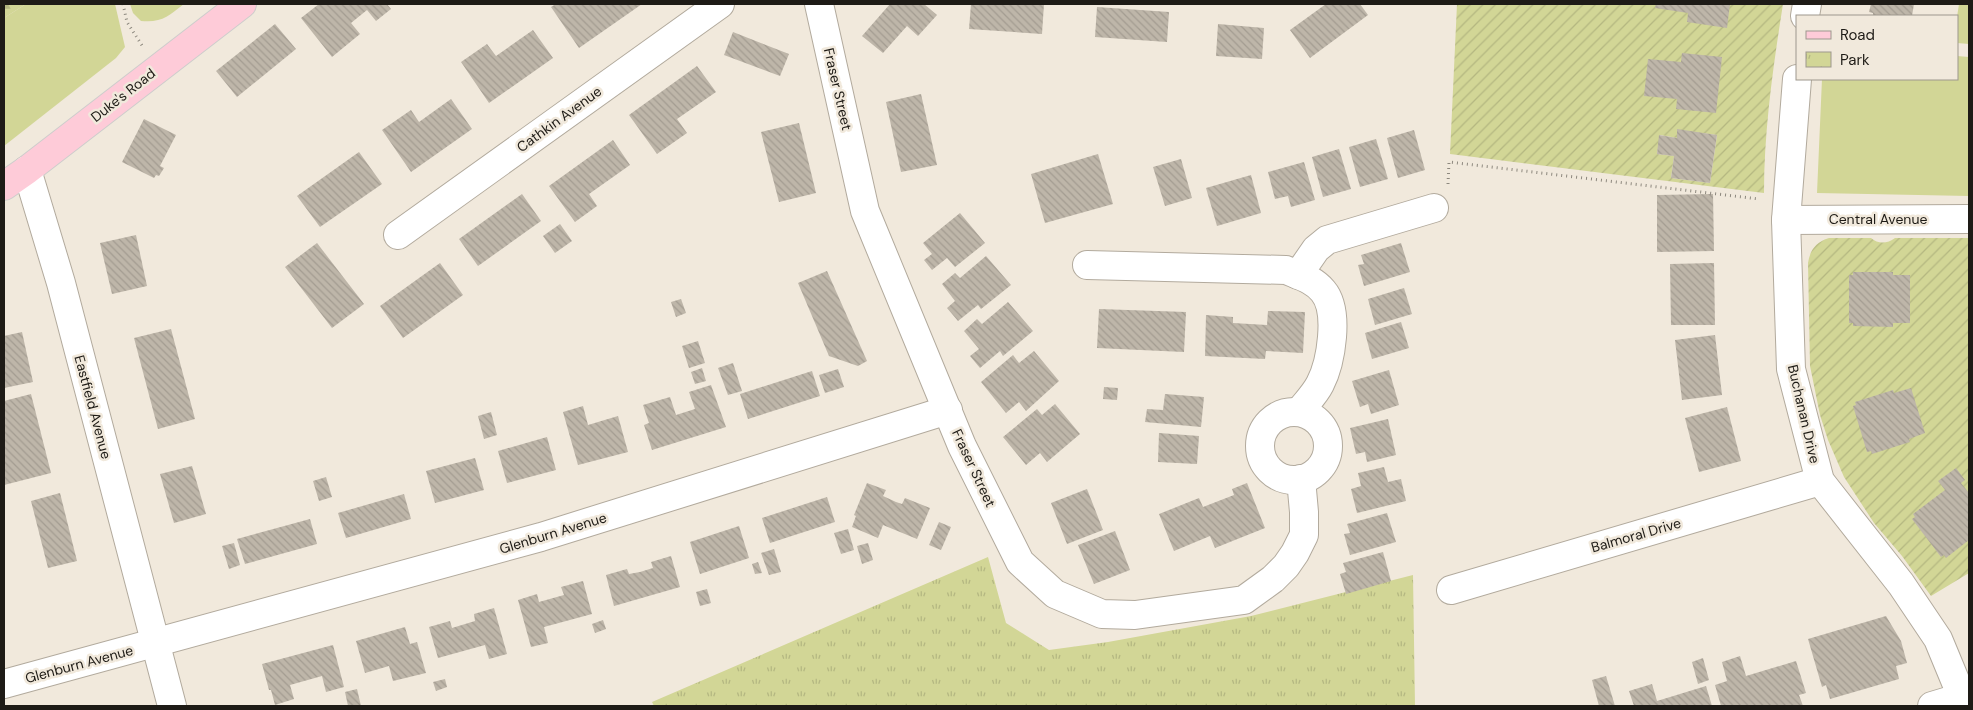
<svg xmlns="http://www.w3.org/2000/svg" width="1973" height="710" viewBox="0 0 1973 710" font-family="'DM Sans',sans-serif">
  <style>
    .grass { fill: #d2d696 }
    .forest { fill: url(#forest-firs) }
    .park { fill: url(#park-tufts) }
    .garden { fill: url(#garden-furrows); fill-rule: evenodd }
    .building { fill: url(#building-back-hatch) }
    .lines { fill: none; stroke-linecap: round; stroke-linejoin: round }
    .minor-casing { stroke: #b2aa9d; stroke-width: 30 }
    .major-casing { stroke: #cecdcc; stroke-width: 30 }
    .path { stroke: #8d887e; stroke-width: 3; stroke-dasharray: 1 4; stroke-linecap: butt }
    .minor { stroke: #fff; stroke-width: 28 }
    .major { stroke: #fecbd8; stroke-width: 28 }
    .labels { text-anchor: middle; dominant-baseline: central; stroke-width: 5; stroke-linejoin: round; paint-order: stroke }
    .street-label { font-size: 14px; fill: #1e1b16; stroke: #f1e9dc }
  </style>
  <defs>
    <pattern id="forest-firs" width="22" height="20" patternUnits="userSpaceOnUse" patternTransform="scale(1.25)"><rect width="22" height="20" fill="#d2d696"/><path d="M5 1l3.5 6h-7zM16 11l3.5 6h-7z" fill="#b4b781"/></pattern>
    <pattern id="park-tufts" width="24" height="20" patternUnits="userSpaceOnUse" patternTransform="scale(1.25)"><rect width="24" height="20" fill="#d2d696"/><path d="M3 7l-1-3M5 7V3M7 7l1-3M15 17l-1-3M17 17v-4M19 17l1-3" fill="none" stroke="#b4b781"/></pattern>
    <pattern id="garden-furrows" width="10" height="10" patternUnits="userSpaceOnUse" patternTransform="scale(1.25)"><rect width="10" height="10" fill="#d2d696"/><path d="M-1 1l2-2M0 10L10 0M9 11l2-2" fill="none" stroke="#b4b781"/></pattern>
    <pattern id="building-back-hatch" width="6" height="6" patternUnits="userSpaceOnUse" patternTransform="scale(1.25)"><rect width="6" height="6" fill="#beb6a9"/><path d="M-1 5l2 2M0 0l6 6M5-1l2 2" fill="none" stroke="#a39c91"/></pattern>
  </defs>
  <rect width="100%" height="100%" fill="#f1e9dc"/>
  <!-- grass -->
  <g class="grass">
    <path d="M26 4H115L125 47 116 58 4 146V18Z"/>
    <path d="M130 4H184C168 16 162 23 141 21L133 13Z"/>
    <path d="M1959 4H1969V44L1957 43V17Z"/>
    <path d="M1957 56 1969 57V196L1817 193 1822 79H1957Z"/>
  </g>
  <!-- forest -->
  <path class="forest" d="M4 4H26L4 18Z"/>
  <!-- park -->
  <path class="park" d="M988 557 1006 623 1049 650 1108 642 1251 616 1413 575 1415 706H654L652 702Z"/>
  <!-- garden -->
  <g class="garden">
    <path d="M1457 4H1783C1773 67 1764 130 1764 193L1450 154ZM1678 130 1717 135 1710 183 1671 178 1674 156 1657 154 1660 135 1677 138Z"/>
    <path d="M1829 238H1871C1878 244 1887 244 1895 238H1969V573L1931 596 1902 556 1874 523 1844 477 1828 440 1820 415 1810 366 1808 263C1810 250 1816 242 1829 238Z"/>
  </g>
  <!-- building -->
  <g class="building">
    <path d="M319 4H387L391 9 376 21 367 10 351 23 360 34 332 57 301 18Z"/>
    <path d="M556 4H642L579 48 551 7Z"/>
    <path d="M890 4H924L937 15 918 36 907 26 883 53 862 36Z"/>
    <path d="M971 4H1044L1042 34 969 29Z"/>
    <path d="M1326 4H1360L1368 15 1310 58 1290 30Z"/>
    <path d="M1656 4H1730L1727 28 1687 22 1688 13 1655 8Z"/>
    <path d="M1871 4H1914L1912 16H1873V13L1869 12Z"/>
    <path d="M1097 7 1169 12 1167 42 1095 37Z"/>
    <path d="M275 24 296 49 237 97 216 71Z"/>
    <path d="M1218 24 1264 28 1262 59 1216 56Z"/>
    <path d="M533 30 553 58 489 103 461 62 487 44 496 56Z"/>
    <path d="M733 32 789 54 780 76 724 55Z"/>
    <path d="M1682 53 1722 57 1716 113 1676 109 1677 99 1644 96 1648 59 1681 62Z"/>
    <path d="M697 66 716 92 677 119 687 133 657 154 629 115Z"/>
    <path d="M921 94 937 165 901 172 886 102Z"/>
    <path d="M451 99 472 129 411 172 382 130 411 110 419 122Z"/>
    <path d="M144 119 176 135 160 166 164 168 159 176 156 175 154 178 122 162Z"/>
    <path d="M799 123 816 193 779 202 761 132Z"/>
    <path d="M1677 129 1717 135 1710 183 1671 178 1674 156 1657 154 1659 135 1677 138Z"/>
    <path d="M1414 130 1425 170 1398 178 1387 138Z"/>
    <path d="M1376 139 1388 179 1360 187 1349 147Z"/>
    <path d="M613 140 630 165 589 194 597 206 575 222 549 186Z"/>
    <path d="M1339 149 1351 189 1323 197 1312 157Z"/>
    <path d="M359 152 382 184 320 227 297 196Z"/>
    <path d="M1098 154 1113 204 1045 223 1031 174Z"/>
    <path d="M1181 159 1192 198 1165 206 1153 167Z"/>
    <path d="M1304 162 1315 200 1291 207 1288 196 1275 199 1268 172Z"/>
    <path d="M1251 175 1261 213 1217 226 1206 188Z"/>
    <path d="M522 194 541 221 478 266 459 239Z"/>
    <path d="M1713 194 1714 251 1657 252V195Z"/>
    <path d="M960 213 985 243 955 267 947 258 932 270 924 260 932 254 923 243Z"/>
    <path d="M560 224 572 241 555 253 543 236Z"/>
    <path d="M136 235 147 286 112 294 100 243Z"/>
    <path d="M317 243 364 304 332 328 285 267Z"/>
    <path d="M1401 243 1410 272 1364 286 1358 265 1364 264 1361 255Z"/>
    <path d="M986 256 1011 285 981 309 978 305 958 321 947 308 955 301 942 284 955 273 960 278Z"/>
    <path d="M440 263 463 295 403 338 380 306Z"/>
    <path d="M1714 263 1715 325H1671L1670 264Z"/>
    <path d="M827 271 867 361 858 366 829 356 798 283Z"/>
    <path d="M1853 272H1893V275H1910V323H1893V327L1853 326V323H1849V275H1853Z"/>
    <path d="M1404 288 1412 314 1375 325 1368 299Z"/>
    <path d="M681 299 686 313 676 317 671 302Z"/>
    <path d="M1008 302 1033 331 1003 356 1000 351 980 368 970 356 979 349 964 331 977 319 982 324Z"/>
    <path d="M1099 309 1186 312 1184 352 1097 348Z"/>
    <path d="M1268 311 1305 312 1303 353 1266 351 1265 359 1205 356 1206 315 1233 317V323L1267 325Z"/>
    <path d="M1401 322 1409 348 1372 359 1365 333Z"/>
    <path d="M171 329 195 419 158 429 134 338Z"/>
    <path d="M22 332 33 382 4 388V336Z"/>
    <path d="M1715 335 1722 395 1682 400 1675 340Z"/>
    <path d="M698 341 705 363 689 368 682 346Z"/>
    <path d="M1034 351 1059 381 1026 411 1019 402 1006 413 981 382 1013 355 1019 363Z"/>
    <path d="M733 363 742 391 728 395 718 368Z"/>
    <path d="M702 368 706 381 695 384 691 372Z"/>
    <path d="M838 369 844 387 825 393 819 375Z"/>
    <path d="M1389 370 1399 405 1371 414 1368 404 1360 407 1352 381Z"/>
    <path d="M812 371 820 396 748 419 740 394Z"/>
    <path d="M711 385 726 427 652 450 644 425 649 423 643 405 670 397 676 415 695 409 689 392Z"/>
    <path d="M1104 387 1118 388 1117 400 1103 399Z"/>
    <path d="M1911 388 1925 433 1909 439 1910 442 1872 454 1871 451 1867 452 1853 406 1856 405 1855 402 1893 390 1894 393Z"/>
    <path d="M31 394 51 473 4 485V401Z"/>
    <path d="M1165 394 1204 397 1201 427 1145 422 1147 409 1163 410Z"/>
    <path d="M1055 404 1080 434 1047 462 1040 453 1026 465 1003 437 1037 409 1042 415Z"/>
    <path d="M583 406 588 425 618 416 628 452 578 465 563 412Z"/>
    <path d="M1727 407 1741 461 1699 472 1685 418Z"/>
    <path d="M491 412 497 435 484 439 478 416Z"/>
    <path d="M1388 419 1396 455 1367 462 1365 452 1356 454 1350 428Z"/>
    <path d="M1159 433 1199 436 1197 464 1158 462Z"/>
    <path d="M547 437 556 470 507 483 498 451Z"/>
    <path d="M475 458 484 490 435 503 426 471Z"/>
    <path d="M192 466 206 514 174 523 160 474Z"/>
    <path d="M1384 467 1388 482 1401 479 1406 501 1357 513 1351 489 1361 486 1358 473Z"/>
    <path d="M1956 468 1965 480 1961 483 1969 493V540L1946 558 1944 555 1941 557 1912 519 1915 517 1913 514 1945 490 1938 481Z"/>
    <path d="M326 477 332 497 319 501 313 481Z"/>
    <path d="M867 483 886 490 883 496 896 502 902 504 905 498 930 508 917 539 883 525 878 538 852 527 856 516 854 515Z"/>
    <path d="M1247 483 1265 528 1215 548 1210 536 1174 551 1159 514 1199 498 1203 507 1234 495 1232 489Z"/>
    <path d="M1087 489 1103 530 1067 544 1051 503Z"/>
    <path d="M60 493 77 561 48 568 31 501Z"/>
    <path d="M404 494 411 519 346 538 338 513Z"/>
    <path d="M827 497 835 522 770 543 762 518Z"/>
    <path d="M1387 513 1396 542 1350 555 1344 534 1350 533 1347 524Z"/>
    <path d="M310 519 317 544 245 564 237 539Z"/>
    <path d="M939 522 951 527 941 550 929 545Z"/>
    <path d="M739 526 749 558 700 574 690 542Z"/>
    <path d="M848 529 854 550 841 554 834 533Z"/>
    <path d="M1115 531 1130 570 1094 584 1078 545Z"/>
    <path d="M234 543 240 565 229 569 222 546Z"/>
    <path d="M868 543 873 560 862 564 857 546Z"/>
    <path d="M774 549 781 572 769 575 761 553Z"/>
    <path d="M1383 552 1391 581 1346 594 1340 574 1346 572 1343 563Z"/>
    <path d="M671 556 680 587 614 606 606 575 627 569 629 574 640 572 653 568 651 562Z"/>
    <path d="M758 562 762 573 755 574 752 564Z"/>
    <path d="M583 581 592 614 544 627 548 643 531 647 518 600 537 594 539 602 564 595 561 587Z"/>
    <path d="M707 589 711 603 700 606 696 592Z"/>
    <path d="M494 608 507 654 489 659 485 645 438 658 429 627 450 621 452 628 475 621 474 614Z"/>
    <path d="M1886 616 1901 641 1907 663 1896 666 1899 679 1830 699 1826 685 1822 687 1808 639Z"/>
    <path d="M603 620 606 629 595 633 592 624Z"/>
    <path d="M405 627 410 644 417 642 426 673 393 681 389 666 365 673 356 641Z"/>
    <path d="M333 645 344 687 326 692 322 676 290 685 294 699 275 705 271 690H269L262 664Z"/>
    <path d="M1740 656 1746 676 1796 661 1806 693 1799 695 1803 706H1721L1715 685 1727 681 1722 662Z"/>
    <path d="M1703 658 1709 680 1698 684 1692 662Z"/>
    <path d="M1606 676 1615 706H1599L1592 680Z"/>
    <path d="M445 679 447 687 436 691 433 682Z"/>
    <path d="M1652 684 1657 701 1706 686 1712 706H1634L1629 691Z"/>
    <path d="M357 689 361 706H348L345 692Z"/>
  </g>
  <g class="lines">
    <defs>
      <g id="minor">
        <path d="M819 4 865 211 962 446 1020 562 1055 594 1102 614 1135 615 1244 600 1273 579 1286 566 1295 553 1304 535V512L1301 479"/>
        <path d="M1805 16 1807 4"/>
        <path d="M1797 79 1786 220 1791 369 1820 481 1901 584 1938 639 1962 697 1964 706"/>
        <path d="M27 170 61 283 172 706"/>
        <path d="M1786 220 1969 219"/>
        <path d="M398 235 720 4"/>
        <path d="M1087 265 1286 270C1300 276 1313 279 1323 291 1340 311 1331 363 1320 384 1315 394 1306 403 1299 412"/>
        <path d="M1298 275 1316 249 1327 240 1434 208"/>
        <circle cx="1294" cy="446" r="34"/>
        <path d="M1451 590 1820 481"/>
        <path d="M4 684 541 537 948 410"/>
        <path d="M1932 706 1962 697"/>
      </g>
      <path id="major" d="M4 186 27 170 242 4"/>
    </defs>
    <!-- minor casing -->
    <use href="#minor" class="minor-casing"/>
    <!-- major casing -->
    <use href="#major" class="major-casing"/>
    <!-- path -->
    <g class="path">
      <path d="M123 4 127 22 143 47"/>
      <path d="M1448 184 1449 162 1759 199"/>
    </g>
    <!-- minor -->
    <use href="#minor" class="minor"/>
    <!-- major -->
    <use href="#major" class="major"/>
  </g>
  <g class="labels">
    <!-- street labels -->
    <g class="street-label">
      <text transform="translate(838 89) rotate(77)">Fraser Street</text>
      <text transform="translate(123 95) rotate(-38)">Duke's Road</text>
      <text transform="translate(559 119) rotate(-36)">Cathkin Avenue</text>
      <text x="1878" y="219">Central Avenue</text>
      <text transform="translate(93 407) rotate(75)">Eastfield Avenue</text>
      <text transform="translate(1804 414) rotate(77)">Buchanan Drive</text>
      <text transform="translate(974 468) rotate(65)">Fraser Street</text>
      <text transform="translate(553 533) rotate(-17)">Glenburn Avenue</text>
      <text transform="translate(1636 535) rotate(-16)">Balmoral Drive</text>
      <text transform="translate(79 664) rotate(-15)">Glenburn Avenue</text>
    </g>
  </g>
  <!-- border -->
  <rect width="1973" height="710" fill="none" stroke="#1e1b16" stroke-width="10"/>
  <!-- legend -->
  <rect x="1796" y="15" width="162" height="65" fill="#f1e9dc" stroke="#9d978d"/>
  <rect x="1806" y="31" width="25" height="8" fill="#fecbd8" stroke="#9d978d"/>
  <text x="1840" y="40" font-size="15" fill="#1e1b16">Road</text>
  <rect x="1806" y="52" width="25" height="15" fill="url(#park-tufts)" stroke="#9d978d"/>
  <text x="1840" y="65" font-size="15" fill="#1e1b16">Park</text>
</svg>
